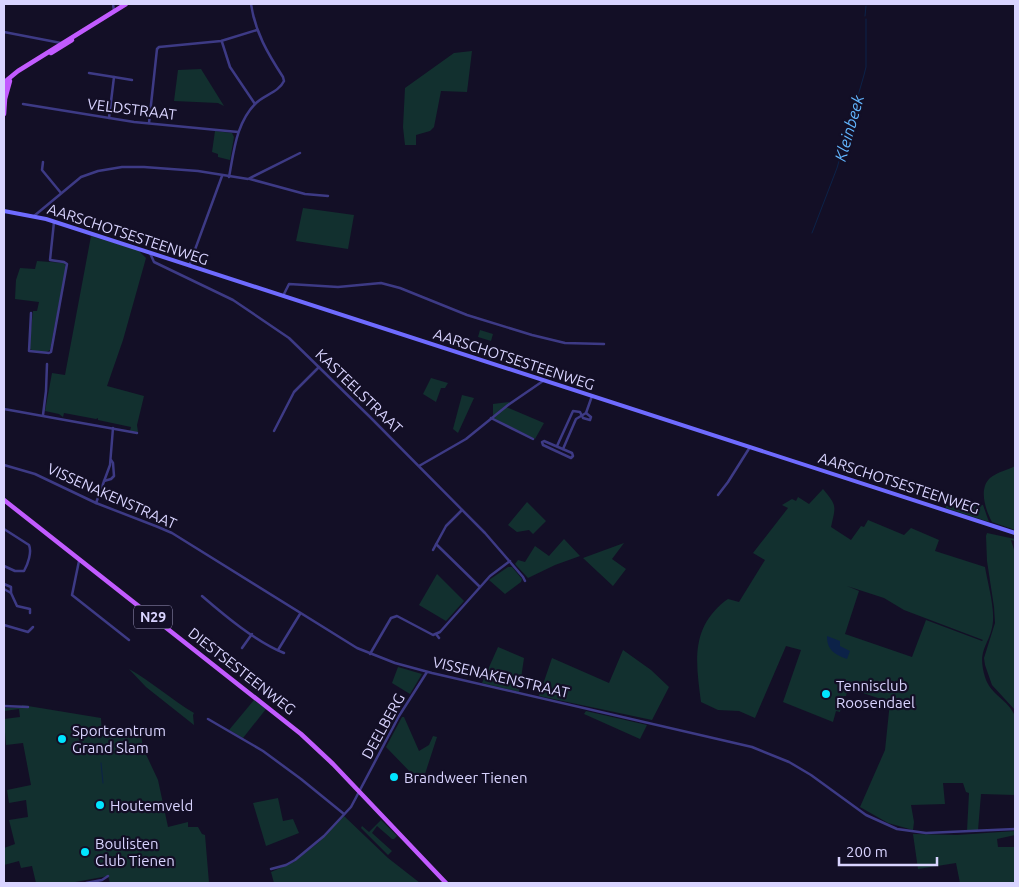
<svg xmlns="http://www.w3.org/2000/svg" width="1019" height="887" viewBox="0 0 1019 887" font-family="Ubuntu,sans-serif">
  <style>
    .green { fill: #12302f; fill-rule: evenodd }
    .water { fill: #0c2248 }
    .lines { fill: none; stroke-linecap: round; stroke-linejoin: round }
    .stream { stroke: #0c2248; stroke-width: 1 }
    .minor { stroke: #3d3a85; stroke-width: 2.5 }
    .secondary { stroke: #6f6bff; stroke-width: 4 }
    .primary { stroke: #c25bff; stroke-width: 4.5 }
    .poi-dot { fill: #00e5ff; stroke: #130f26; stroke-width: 2 }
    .labels { text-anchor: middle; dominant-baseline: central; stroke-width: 4.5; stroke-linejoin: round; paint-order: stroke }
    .shield { fill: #130f26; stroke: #9e99be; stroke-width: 1 }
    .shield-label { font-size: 14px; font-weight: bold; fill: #d9d4ff }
    .street-label { font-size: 15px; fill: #d9d4ff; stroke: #130f26 }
    .poi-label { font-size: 15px; fill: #d9d4ff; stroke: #130f26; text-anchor: start }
    .water-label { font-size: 16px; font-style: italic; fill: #62b6ff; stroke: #130f26 }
  </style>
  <rect width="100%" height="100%" fill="#130f26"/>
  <!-- green -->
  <g class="green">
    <path d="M472 51 467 92 441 91 434 127 430 131 416 135V145H405L403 127 405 88 454 53Z"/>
    <path d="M201 69 224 106 218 103 174 101 178 70Z"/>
    <path d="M215 131 232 133 234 137 230 160 218 157V154L212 152Z"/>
    <path d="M303 208 354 215 348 249 296 241Z"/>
    <path d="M91 236 138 250 146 258 123 340 107 386 144 396 137 425 138 432 130 431 131 427 98 420V418L96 419 64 413 63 417 59 414 45 411 52 373 65 375Z"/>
    <path d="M37 261 64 263 66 267 50 350C45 354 33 352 29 348L33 311H37L39 302 15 299 16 280 20 268 35 269Z"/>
    <path d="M480 330 493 334 491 341 478 337Z"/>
    <path d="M431 378 448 383 445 388H441L436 402 423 394Z"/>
    <path d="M462 395 474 398 458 433 453 429Z"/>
    <path d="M509 402V403L493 416V404Z"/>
    <path d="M506 407 544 423 535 439 493 418Z"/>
    <path d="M1015 466V530L992 522C986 511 978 489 990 478 997 472 1008 470 1015 466Z"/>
    <path d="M823 489C837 506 836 505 831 527L851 540 861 526 864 527 868 520 904 535 911 528 939 540 935 551 985 567C988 585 994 604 993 621 991 645 976 648 985 677 991 696 1008 699 1015 716V795L981 794 978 830 967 831 969 793 966 792 963 783H943L945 804 911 805 914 822 913 830 888 823 860 807 885 750 890 702 848 688 846 696H843L840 712 836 711 833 722 783 702 801 650 786 646 755 718 739 711 718 710 701 702C696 663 690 629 725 601L728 599 739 602 765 560 753 553 788 508 782 505 792 499 796 501 798 497 809 504ZM847 586 884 598 904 610 983 640 982 641 926 620 912 657 845 634 859 591Z"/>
    <path d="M527 502 546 521 533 534 529 530 517 532 508 525Z"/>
    <path d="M983 505 989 522 946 508V506Z"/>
    <path d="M987 533 1015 539V541L1011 540 1015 553V710L992 685 985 665 984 658 995 623 994 607 987 561 986 536Z"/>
    <path d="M564 539 580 556 555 565 528 578 515 564 518 560 525 562 535 546 549 556Z"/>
    <path d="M624 543 612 559 626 569 613 586 583 558Z"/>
    <path d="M508 567H512L522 579 521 582 505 594 489 580Z"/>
    <path d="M437 574 464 601 446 621 419 605Z"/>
    <path d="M498 647 524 658 519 692 482 683Z"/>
    <path d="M623 650 651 670 669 687 652 720 539 696 552 658 609 683Z"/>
    <path d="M398 667 422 674 410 694 392 683Z"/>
    <path d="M129 669C152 682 172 700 194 713L193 715 194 725 146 687Z"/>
    <path d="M254 700 266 709 243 738 229 730Z"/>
    <path d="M22 705 101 718 102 736 140 728 143 748 158 780 168 827 188 822V827H198L202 834 205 835 209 883H110L108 876 70 883H36L32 866 21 868 19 861 4 865V848L15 844 9 820 28 817 26 800 9 803 7 790 31 785 23 743 6 745 4 719 20 717 19 709 4 711V708H22Z"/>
    <path d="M586 711 647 725 640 739 584 714Z"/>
    <path d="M402 717H404L419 751 429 745 433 736 437 737 425 774 416 778 386 747Z"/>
    <path d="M278 798 283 821 293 819 299 833 266 846 253 803Z"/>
    <path d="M344 816 388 858 420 883H274L271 872 294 862 319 842Z"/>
    <path d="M381 820 397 836 394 839H392L377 826 372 833 392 851 388 855 361 828 362 826 369 832Z"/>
    <path d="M1015 831V835L997 839 998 847H1015V883H960L956 863 918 869 913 834 957 835Z"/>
  </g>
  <!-- water -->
  <path class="water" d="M827 636 840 641V646L850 651 847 659C834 654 827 650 827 636Z"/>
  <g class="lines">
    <!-- stream -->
    <g class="stream">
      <path d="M865 16 866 6"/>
      <path d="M812 233 837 168 864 75 866 67V19"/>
      <path d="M101 763 103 783"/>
    </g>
    <!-- minor -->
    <g class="minor">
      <path d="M113 4 114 11"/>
      <path d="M4 32 61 43"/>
      <path d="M222 42 230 67 255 104"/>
      <path d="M89 73 114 77"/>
      <path d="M23 104 134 122 238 132"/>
      <path d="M109 118 114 77 132 80"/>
      <path d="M149 123 157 49 159 47 221 41 257 30"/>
      <path d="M43 162 42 170 61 193"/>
      <path d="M229 177C234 151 236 123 256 103 264 95 279 92 284 81L283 77C268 54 255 32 251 4"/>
      <path d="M250 179 305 194 328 196"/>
      <path d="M34 216 81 177 98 171 122 167H144L198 171 248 179 300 153"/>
      <path d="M150 253 154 262 233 300 289 338 370 417 485 533 523 577 525 581"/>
      <path d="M189 266 222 176"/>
      <path d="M283 296 289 284 338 287 381 283 400 288 467 315 532 335 565 343 604 344"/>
      <path d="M31 313 29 351 49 353 51 352 67 264 64 262 50 260 54 222"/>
      <path d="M4 409 137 433"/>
      <path d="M43 415 46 391 47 364"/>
      <path d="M491 418 533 439"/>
      <path d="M274 431 294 392 319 367"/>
      <path d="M544 441 572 453 573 456 571 458 543 445 542 442Z"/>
      <path d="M557 446 573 411 580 412 583 418 590 420 591 417 586 413"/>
      <path d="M563 449 576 419 586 413 592 396"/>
      <path d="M4 465 35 474 96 503 158 527 172 533 357 648 395 663 432 673 752 747 789 762 811 775 866 815 897 829 926 833 1015 829"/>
      <path d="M419 466 466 439 508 405 543 381"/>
      <path d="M104 481 111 479 114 476 113 463 111 460"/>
      <path d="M718 495 728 482 750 447"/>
      <path d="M96 503 110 465 113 428"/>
      <path d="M4 529 29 545C32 552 28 564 24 571H15L4 566"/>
      <path d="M436 544 480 587"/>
      <path d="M433 550 446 526 462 510"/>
      <path d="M79 561 72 595 129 640"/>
      <path d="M4 584 11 587V593L17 606 30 609V613"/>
      <path d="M4 589 11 593"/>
      <path d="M202 596C224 615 256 642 284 653"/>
      <path d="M4 625 28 632 33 627"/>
      <path d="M436 634 439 638"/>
      <path d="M242 648 252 634"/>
      <path d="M278 650 300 614"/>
      <path d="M370 654 391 618 397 616 433 635 440 632 490 576 510 561"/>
      <path d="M4 706 28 707"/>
      <path d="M208 719 263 751 301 779 344 814"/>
      <path d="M271 869 286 865 295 860 324 836 351 807 399 716 427 672"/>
      <path d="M86 883 102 880 108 876"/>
    </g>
    <!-- secondary -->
    <path class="secondary" d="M4 211 46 219 1015 533"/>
    <!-- primary -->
    <g class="primary">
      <path d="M51 53 72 40"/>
      <path d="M4 89 7 80 18 71 126 4"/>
      <path d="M4 114 5 99 10 81"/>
      <path d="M4 500 301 734 333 764 446 883"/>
    </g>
  </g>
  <!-- markers -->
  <g class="poi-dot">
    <circle cx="826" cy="694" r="5"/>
    <circle cx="62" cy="739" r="5"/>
    <circle cx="394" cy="777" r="5"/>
    <circle cx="100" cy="805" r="5"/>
    <circle cx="85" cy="852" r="5"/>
  </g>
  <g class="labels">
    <!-- shield labels -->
    <rect class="shield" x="134" y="605.5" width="38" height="23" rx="4"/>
    <g class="shield-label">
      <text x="153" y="617">N29</text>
    </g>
    <!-- street labels -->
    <g class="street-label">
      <text transform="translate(132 109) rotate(7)">VELDSTRAAT</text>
      <text transform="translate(128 234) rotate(18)">AARSCHOTSESTEENWEG</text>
      <text transform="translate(514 359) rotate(18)">AARSCHOTSESTEENWEG</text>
      <text transform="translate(359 391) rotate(44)">KASTEELSTRAAT</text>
      <text transform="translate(899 483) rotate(18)">AARSCHOTSESTEENWEG</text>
      <text transform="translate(112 496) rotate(24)">VISSENAKENSTRAAT</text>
      <text transform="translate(242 671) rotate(38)">DIESTSESTEENWEG</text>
      <text transform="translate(501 677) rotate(13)">VISSENAKENSTRAAT</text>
      <text transform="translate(383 726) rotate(-61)">DEELBERG</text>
    </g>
    <!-- poi labels -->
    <g class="poi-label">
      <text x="836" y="685">Tennisclub<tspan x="836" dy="17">Roosendael</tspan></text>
      <text x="72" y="730">Sportcentrum<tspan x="72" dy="17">Grand Slam</tspan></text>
      <text x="404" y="777">Brandweer Tienen</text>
      <text x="110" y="805">Houtemveld</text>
      <text x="95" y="843">Boulisten<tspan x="95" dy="17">Club Tienen</tspan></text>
    </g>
    <!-- water labels -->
    <g class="water-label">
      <text transform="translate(849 128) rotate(-74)">Kleinbeek</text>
    </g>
  </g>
  <!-- border -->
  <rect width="1019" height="887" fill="none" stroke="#d9d4ff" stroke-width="10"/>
  <!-- scale -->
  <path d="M839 857v8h98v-8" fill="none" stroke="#d9d4ff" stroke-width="2.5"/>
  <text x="846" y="857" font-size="15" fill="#d9d4ff" stroke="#130f26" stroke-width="4" paint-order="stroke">200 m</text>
</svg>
